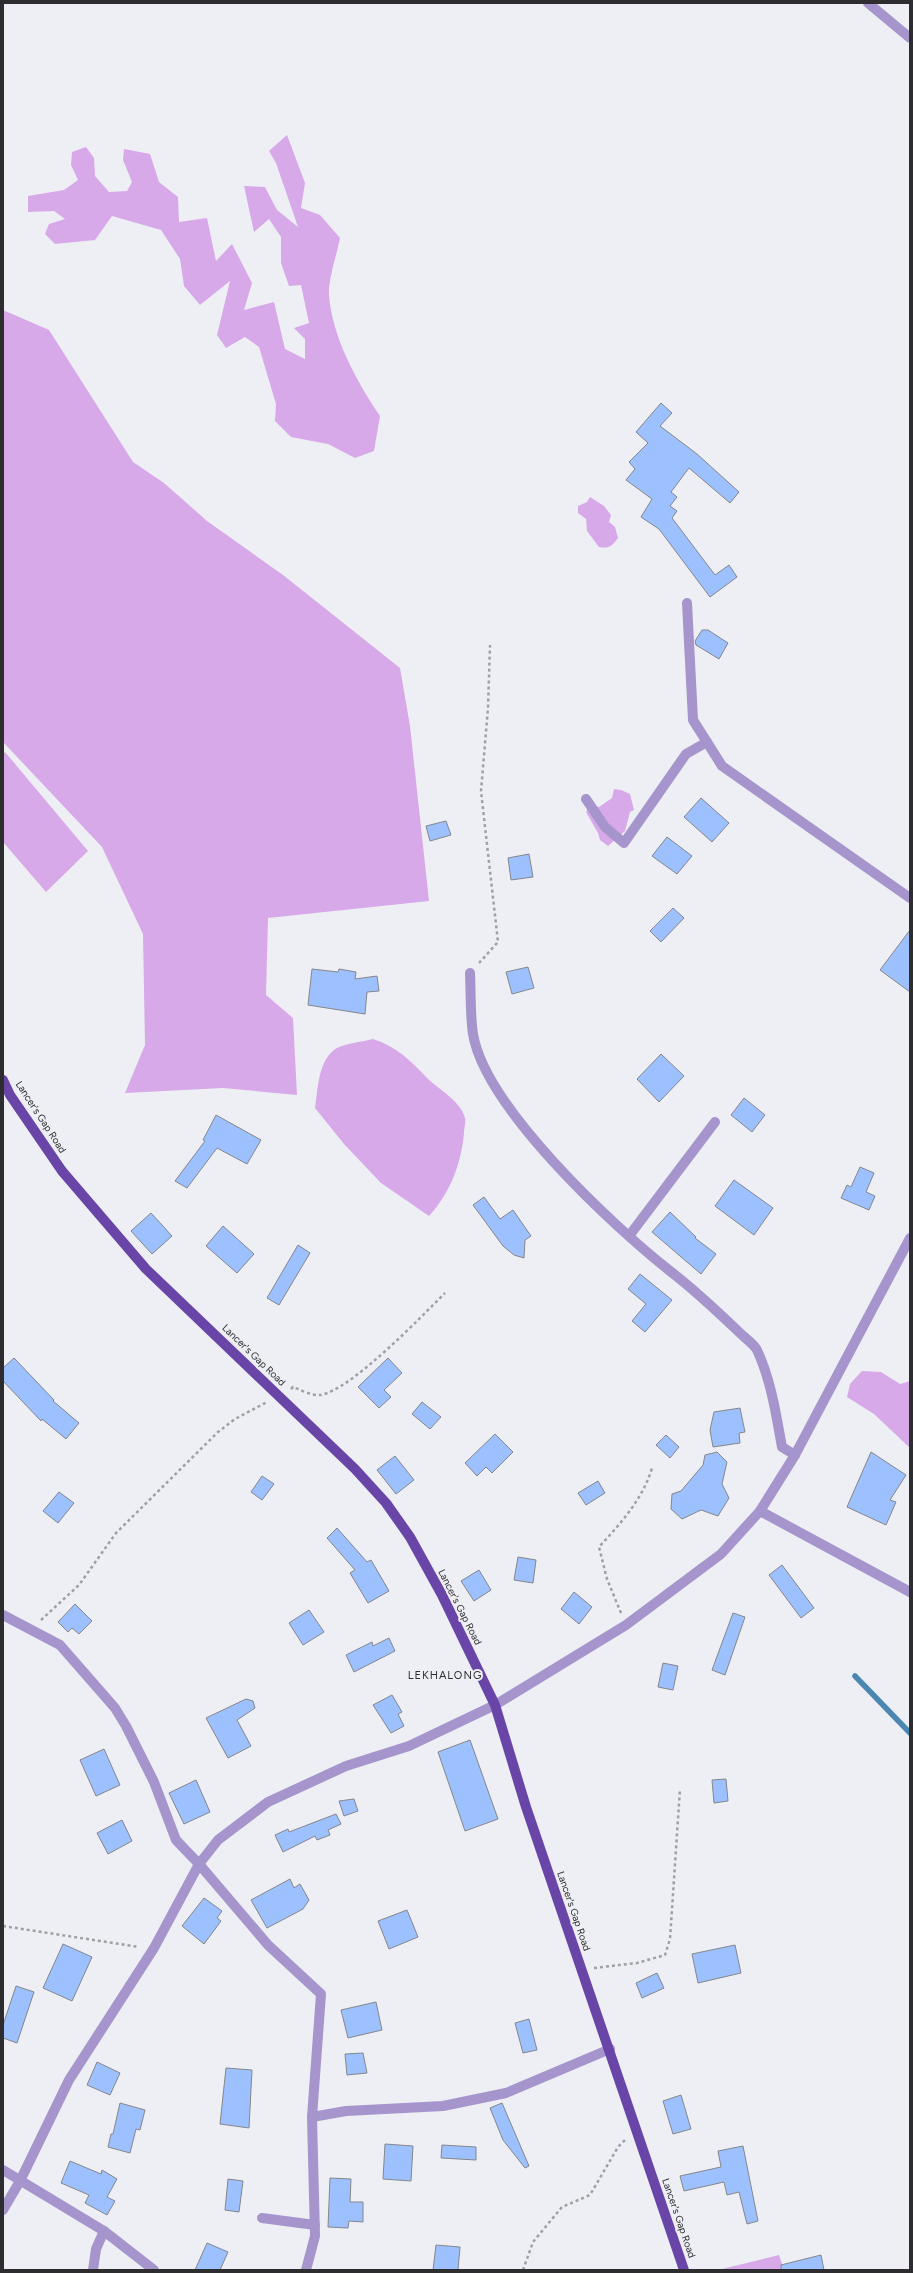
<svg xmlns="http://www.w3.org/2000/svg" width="913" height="2273" viewBox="0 0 913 2273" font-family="Figtree,sans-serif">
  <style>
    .green { fill: #d7a9e9 }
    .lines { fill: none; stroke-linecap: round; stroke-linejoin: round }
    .stream { stroke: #4c87b2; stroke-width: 5.5 }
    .building { fill: #9dc1fe; stroke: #84868a }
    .path { stroke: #9fa0a3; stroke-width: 2.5; stroke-dasharray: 3 3; stroke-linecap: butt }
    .minor { stroke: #a595cc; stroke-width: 10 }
    .major { stroke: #6a45a8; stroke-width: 10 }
    .labels { text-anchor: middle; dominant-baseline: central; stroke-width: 4; stroke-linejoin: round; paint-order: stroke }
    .street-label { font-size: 10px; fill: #2d2d2f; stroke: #eeeff4 }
    .neighbourhood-label { font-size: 11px; letter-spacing: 1px; fill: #2d2d2f; stroke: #eeeff4 }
  </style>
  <rect width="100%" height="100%" fill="#eeeff4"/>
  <!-- green -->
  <g class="green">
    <path d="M287 135 305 183 301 208 320 215 340 238C337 254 328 280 329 295 332 337 357 382 380 416L374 451 355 458 328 444 291 437 275 421 276 404 259 347 245 337 226 348 217 335 230 281 200 305 184 286 180 259 161 230 112 216 95 240 55 244 45 234 49 224 65 219 54 211 28 212V196L64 190 78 180 71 165 72 152 86 147 94 158 95 176 109 192 127 191 132 182 123 160 124 149 150 154 159 182 178 197 179 222 207 218 216 261 232 244 252 283 244 310 274 302 285 349 305 359V339L294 328 309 323 301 285 289 286 281 263V237L269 219 254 232 244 186 265 187 277 210 298 227 276 163 269 151Z"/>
    <path d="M3 310 49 330 133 462 164 483 207 521 283 575 400 668 410 726 429 901 268 918 266 995 293 1018 297 1095 223 1088 125 1093 145 1045 143 934 102 847 3 742Z"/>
    <path d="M590 497 604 506 611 515 609 522 615 527 618 538C612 546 609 549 599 547L587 531 586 519 578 513V506L587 502Z"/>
    <path d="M5 752 88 851 46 892 3 842V754Z"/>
    <path d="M614 789 621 790 630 794 634 810 630 812 625 831 608 846 600 840 598 833 586 812 590 805 599 807 612 798Z"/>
    <path d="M373 1039C396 1046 411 1061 427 1078 438 1089 461 1101 465 1118 466 1122 464 1129 464 1133 461 1165 450 1193 429 1216L381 1183 344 1144 315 1108C318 1089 318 1059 337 1048 347 1043 362 1042 373 1039Z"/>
    <path d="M862 1371 881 1372 900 1384 910 1381V1448L874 1414 847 1397 850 1384Z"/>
    <path d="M779 2255 784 2270H718Z"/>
  </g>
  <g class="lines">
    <!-- stream -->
    <path class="stream" d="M855 1676 910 1733"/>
  </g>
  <!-- building -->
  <g class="building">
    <path d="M661 403 672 413 660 426 697 454 739 492 730 503 689 468 671 492 677 497 670 506 677 511 672 518 715 575 729 565 737 577 710 597 659 529 641 517 652 499 626 480 635 469 629 462 648 443 636 432Z"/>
    <path d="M702 630H708L728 643 719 659 696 645 695 641Z"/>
    <path d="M701 798 729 823 712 842 684 817Z"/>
    <path d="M446 821 451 835 430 841 426 826Z"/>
    <path d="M667 837 692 856 677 874 652 856Z"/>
    <path d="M529 854 533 877 511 880 508 858Z"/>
    <path d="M673 908 684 918 661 942 650 931Z"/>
    <path d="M910 930V992L880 970Z"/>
    <path d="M528 967 534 988 512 994 506 972Z"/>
    <path d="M312 969 338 972 339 969 356 972 355 979 377 976 379 991 367 992 365 1014 308 1005Z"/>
    <path d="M661 1054 684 1076 659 1102 637 1079Z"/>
    <path d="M744 1098 765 1115 752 1132 731 1115Z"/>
    <path d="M216 1115 261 1140 247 1164 217 1148 187 1188 175 1181 205 1141 203 1140Z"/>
    <path d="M860 1167 874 1173 866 1192 875 1196 869 1210 841 1198 847 1185 851 1187Z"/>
    <path d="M734 1180 773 1208 754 1235 715 1206Z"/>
    <path d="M484 1197 500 1219 513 1210 531 1236 525 1240 524 1258 514 1255 503 1246 473 1205Z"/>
    <path d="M670 1212 696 1237 695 1238 716 1254 701 1274 652 1232Z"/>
    <path d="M151 1213 172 1236 152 1254 131 1231Z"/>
    <path d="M223 1226 254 1254 237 1273 206 1246Z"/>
    <path d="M298 1245 310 1253 279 1305 267 1298Z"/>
    <path d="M640 1274 672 1300 645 1332 632 1321 646 1304 628 1289Z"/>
    <path d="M14 1358 54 1400 53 1401 79 1423 66 1439 42 1419 41 1421 3 1381V1368Z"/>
    <path d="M388 1358 402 1373 384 1390 391 1397 379 1408 358 1387Z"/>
    <path d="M422 1402 441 1417 430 1429 412 1414Z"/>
    <path d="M740 1408 745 1432 739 1433 740 1443 713 1447 710 1430 714 1412Z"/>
    <path d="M495 1434 513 1452 492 1473 486 1467 477 1476 465 1463Z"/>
    <path d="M666 1435 679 1447 670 1458 656 1445Z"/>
    <path d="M717 1452 727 1462 722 1484 729 1498 718 1516 701 1510 682 1519 671 1509 672 1494 681 1491 703 1465 705 1455Z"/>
    <path d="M871 1452 906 1475 890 1500 896 1502 886 1525 847 1507Z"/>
    <path d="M395 1456 414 1480 396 1494 377 1470Z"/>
    <path d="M262 1476 274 1484 262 1500 251 1492Z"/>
    <path d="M598 1481 605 1493 586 1505 578 1493Z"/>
    <path d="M59 1492 74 1503 58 1523 43 1511Z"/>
    <path d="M337 1528 367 1562 371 1560 389 1591 368 1603 350 1573 355 1570 327 1538Z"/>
    <path d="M518 1557 536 1560 533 1583 514 1580Z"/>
    <path d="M782 1565 814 1608 801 1618 769 1575Z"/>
    <path d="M479 1570 491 1590 474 1601 461 1581Z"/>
    <path d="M574 1592 592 1607 579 1624 561 1609Z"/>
    <path d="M75 1604 92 1621 79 1634 72 1628 68 1632 58 1622Z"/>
    <path d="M309 1610 324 1632 303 1645 289 1623Z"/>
    <path d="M733 1613 745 1617 725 1675 712 1670Z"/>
    <path d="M389 1638 395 1651 354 1672 346 1655 372 1642 373 1646Z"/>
    <path d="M663 1663 678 1666 673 1690 658 1687Z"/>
    <path d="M392 1695 402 1712 398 1714 404 1726 391 1733 373 1705Z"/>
    <path d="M246 1699 253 1701 255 1708 237 1720 251 1746 228 1758 206 1718Z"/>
    <path d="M470 1740 498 1819 465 1831 438 1752Z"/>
    <path d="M104 1749 120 1785 96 1796 80 1760Z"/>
    <path d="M726 1779 728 1801 714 1803 712 1780Z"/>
    <path d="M196 1780 210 1812 184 1824 169 1793Z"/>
    <path d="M354 1799 358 1811 344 1816 339 1801Z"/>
    <path d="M336 1814 341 1824 328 1830 330 1835 317 1840 315 1836 283 1852 275 1835 288 1829 289 1832Z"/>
    <path d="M122 1820 132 1841 108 1854 97 1833Z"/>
    <path d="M290 1879 294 1888 300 1884 309 1900 303 1909 267 1928 251 1900Z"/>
    <path d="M204 1898 222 1911 217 1918 221 1921 204 1944 182 1926Z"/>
    <path d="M407 1910 418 1937 389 1949 378 1921Z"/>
    <path d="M63 1944 92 1957 72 2001 43 1988Z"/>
    <path d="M735 1945 741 1973 698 1983 692 1954Z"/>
    <path d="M657 1973 664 1988 642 1998 636 1983Z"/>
    <path d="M16 1986 34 1992 17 2043 3 2038V2025Z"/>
    <path d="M376 2002 382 2030 348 2038 341 2010Z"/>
    <path d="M529 2019 537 2050 523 2053 515 2023Z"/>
    <path d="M363 2053 367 2073 347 2075 345 2054Z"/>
    <path d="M97 2062 120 2073 110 2095 87 2085Z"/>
    <path d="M226 2068 252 2070 249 2128 220 2124Z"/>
    <path d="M681 2095 691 2129 673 2134 663 2101Z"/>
    <path d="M120 2103 145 2110 140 2130 136 2129 130 2153 108 2147 111 2134H113Z"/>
    <path d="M502 2103 529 2166 525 2168 503 2140 490 2108Z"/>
    <path d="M385 2144 413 2146 411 2181 383 2179Z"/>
    <path d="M442 2145 476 2147V2160L441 2158Z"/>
    <path d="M743 2146 758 2221 747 2224 739 2192 727 2195 724 2182 684 2191 680 2176 721 2167 718 2151Z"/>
    <path d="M70 2161 101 2174 102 2170 117 2179 107 2197 115 2201 107 2215 85 2203 89 2195 61 2183Z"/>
    <path d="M330 2178 351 2179 350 2202H363V2222L349 2221 348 2228 328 2227Z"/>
    <path d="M228 2179 243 2181 239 2212 225 2210Z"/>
    <path d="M207 2243 228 2252 220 2270H195Z"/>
    <path d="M436 2245 460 2247 458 2270H433Z"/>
    <path d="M821 2255 824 2270H781V2265Z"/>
  </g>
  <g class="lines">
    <!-- path -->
    <g class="path">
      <path d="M479 963 498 942 481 791 488 708 490 645"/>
      <path d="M291 1389 293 1387C301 1390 312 1396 320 1395 350 1391 421 1317 445 1293"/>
      <path d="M621 1613 607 1579 599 1547C620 1524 643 1499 652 1468"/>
      <path d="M41 1620 79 1585 116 1533 218 1432 235 1419 267 1402"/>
      <path d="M3 1926 139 1947"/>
      <path d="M594 1968 637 1963 665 1955 670 1939 680 1789"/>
      <path d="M523 2270 533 2242 562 2207 590 2195 618 2147 626 2139"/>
    </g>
    <!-- minor -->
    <g class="minor">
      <path d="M868 3 910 38"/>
      <path d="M687 603 693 720 722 766 910 898"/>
      <path d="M586 799 605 827 624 843 686 754 707 742"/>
      <path d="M470 973C471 993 470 1014 473 1034 485 1107 612 1225 670 1271 695 1290 717 1311 740 1333 745 1338 754 1344 757 1350 771 1380 776 1414 782 1447L795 1455"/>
      <path d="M629 1236 715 1122"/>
      <path d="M760 1511 910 1592"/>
      <path d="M3 1615 60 1645 115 1708 126 1726 154 1782 176 1840 199 1864 218 1840 268 1802 346 1766 409 1746 495 1705 626 1625 721 1554 760 1511 795 1455 910 1238"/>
      <path d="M312 2117 346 2111 443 2106 506 2093 610 2049"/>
      <path d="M3 2170 104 2231 154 2270"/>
      <path d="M3 2210 20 2181 69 2080 154 1948 199 1864 268 1945 321 1994 312 2117 315 2236 306 2270"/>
      <path d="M262 2218 315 2225"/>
      <path d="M93 2270 96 2249 104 2231"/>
    </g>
    <!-- major -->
    <path class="major" d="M3 1080 10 1095 62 1171 146 1269 355 1469 386 1503 410 1537 442 1595 495 1705 526 1807 684 2270"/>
  </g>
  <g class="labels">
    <!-- street labels -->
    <g class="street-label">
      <text transform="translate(41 1117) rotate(57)">Lancer's Gap Road</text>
      <text transform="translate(254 1355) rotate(44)">Lancer's Gap Road</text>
      <text transform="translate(460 1607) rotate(63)">Lancer's Gap Road</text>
      <text transform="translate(574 1911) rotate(71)">Lancer's Gap Road</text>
      <text transform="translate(679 2218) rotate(71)">Lancer's Gap Road</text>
    </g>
    <!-- neighbourhood labels -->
    <g class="neighbourhood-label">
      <text x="445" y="1675">LEKHALONG</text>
    </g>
  </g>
  <!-- border -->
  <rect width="913" height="2273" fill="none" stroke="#2d2d2f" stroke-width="8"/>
</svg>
